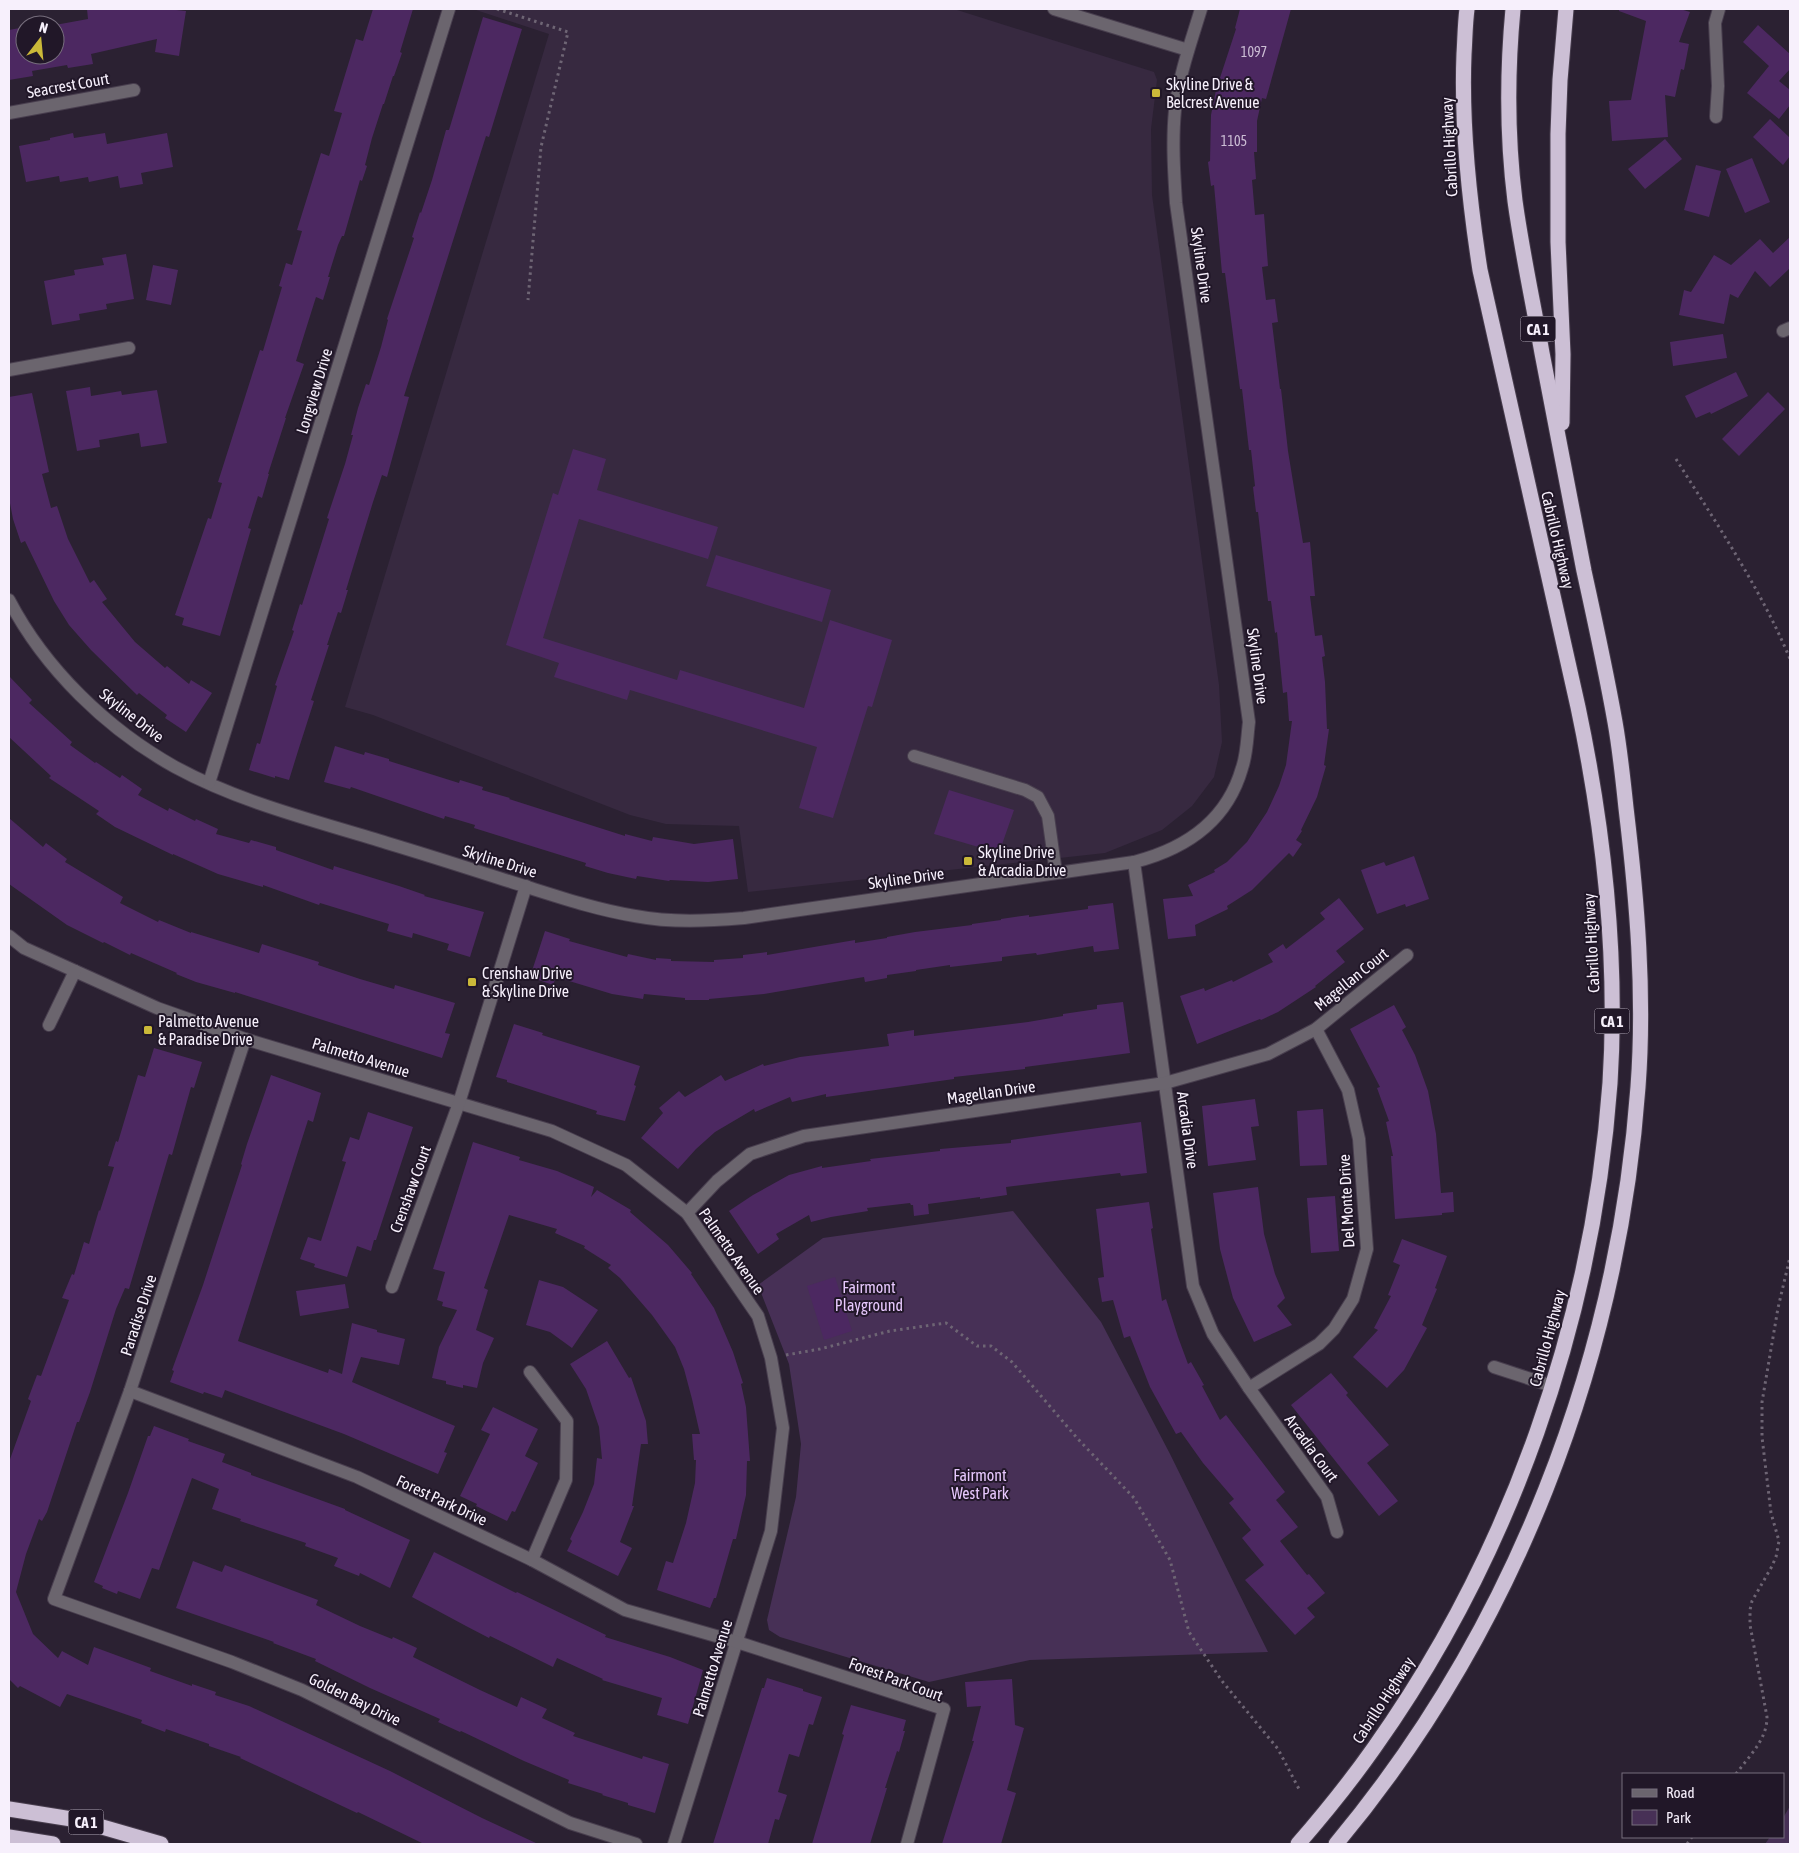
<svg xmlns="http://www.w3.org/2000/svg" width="1799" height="1853" viewBox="0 0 1799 1853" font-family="'Asap Condensed',sans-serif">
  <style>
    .built { fill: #372940 }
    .green { fill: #473056 }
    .building { fill: #4c2861 }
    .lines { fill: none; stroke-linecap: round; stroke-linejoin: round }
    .minor-casing { stroke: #483e4e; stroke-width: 14 }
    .highway-casing { stroke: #483e4e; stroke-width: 17 }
    .path { stroke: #6e6574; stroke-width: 3; stroke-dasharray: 2.5 4; stroke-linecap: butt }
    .minor { stroke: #6b656e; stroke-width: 12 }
    .highway { stroke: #ccbfd5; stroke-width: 15 }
    .poi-dot { fill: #cbb939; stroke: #211728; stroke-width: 2 }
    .labels { text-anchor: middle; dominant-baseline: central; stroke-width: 4; stroke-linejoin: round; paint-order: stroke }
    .number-label { font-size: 14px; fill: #ccbed5 }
    .shield { fill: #211728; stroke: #b7afbc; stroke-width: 1 }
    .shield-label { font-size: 15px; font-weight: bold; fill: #f7f0fc }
    .poi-label { font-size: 16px; fill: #f7f0fc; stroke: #211728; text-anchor: start }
    .street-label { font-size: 16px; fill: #f7f0fc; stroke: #211728 }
    .park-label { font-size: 16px; fill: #e7c8fd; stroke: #211728 }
  </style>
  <rect width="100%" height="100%" fill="#2b2132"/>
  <!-- built -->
  <path class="built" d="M473 9H954L1154 72 1157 80 1151 129 1152 195 1219 685 1222 742 1214 777 1192 806 1162 830 1105 853 748 892 739 826 666 824 630 815 373 715 345 707 549 34Z"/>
  <!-- green -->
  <g class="green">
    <path d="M1013 1211 1101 1322 1170 1454 1268 1652 1030 1660 929 1682 780 1637 769 1630 767 1620 796 1497 801 1444 789 1364 758 1285 823 1238Z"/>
    <path d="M1790 1806V1844H1765L1770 1837H1783V1818Z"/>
  </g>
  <!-- building -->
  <g class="building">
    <path d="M87 9H167L186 11 179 56 155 52 157 39 91 54 93 64 68 68 67 65 32 71 33 76 9 80V30L25 27V55H55V25L88 19Z"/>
    <path d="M373 9H413L400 52 402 53 394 76H393L384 104H383L372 138 365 165 367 166 362 181 360 180 344 236H342L338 245 328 277H330L323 300 316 297 305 332 296 361 304 364 285 418H286L268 474H269L262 498 258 496 248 528 251 529 220 636 182 625 184 618 175 615 208 518 211 519 222 483 218 482 260 350 263 351 282 287 279 286 286 263 292 265 302 231 297 230 321 153 329 156 342 113 334 111 356 39 363 41Z"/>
    <path d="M1240 9H1291L1266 99 1262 98 1257 121V152H1254L1256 179 1252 180 1255 215 1264 214 1268 266 1262 267 1266 300 1275 299 1278 322 1272 323 1280 389H1281L1288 451 1303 543 1310 542 1315 596H1310L1315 636 1322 635 1325 656 1322 657 1325 682 1327 729H1329L1324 765 1326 766 1317 797 1301 830 1302 831 1296 840 1302 844 1293 857 1289 853 1252 890 1227 906 1228 909 1195 925 1196 936 1168 939 1163 899 1193 896 1188 885 1215 872 1214 870 1227 862 1247 842 1267 812 1279 786 1286 765 1292 721H1289L1287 692 1283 693 1277 632 1275 633 1271 601H1268L1258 512H1256L1253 487 1255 486 1251 450H1249L1242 389H1240L1225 273H1222L1214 185 1211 186 1208 162 1210 161 1211 115 1216 90 1236 29 1235 28Z"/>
    <path d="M1619 9H1680L1690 12 1679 42 1689 44 1684 70 1681 69 1675 97 1665 95 1668 137 1612 141 1609 101 1631 100 1646 21 1619 11Z"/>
    <path d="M483 17 522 29 489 137 486 136 404 396 409 397 387 477 382 475 373 502 346 590H348L341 613 338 612 327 645H329L311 700 314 701 298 751 289 780 275 776V778L249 770 257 743 260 744 277 686 275 685 294 631 292 630 300 604 302 605 329 519 327 518 345 464 353 435H351L358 408 366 384 369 385 381 347 388 320 387 319 414 238 412 237 420 212 421 213 432 180 446 130H449Z"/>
    <path d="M1758 25 1790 54V69L1779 81 1790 90V105L1779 119 1747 93 1769 66 1743 42Z"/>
    <path d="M1770 119 1790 138V156L1783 165 1753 137Z"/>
    <path d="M73 133 74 138 105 133 107 144 167 133 173 167 141 173 143 184 120 188 118 176 89 182 88 177 60 182 59 176 26 182 19 146 50 140V138Z"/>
    <path d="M1665 139 1682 159 1645 189 1628 169Z"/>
    <path d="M1752 158 1770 202 1745 213 1726 169Z"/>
    <path d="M1696 165 1721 171 1709 217 1684 210Z"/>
    <path d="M1790 237V268L1770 287 1755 271 1738 298 1730 294 1724 324 1679 315 1684 290 1691 292 1714 255 1731 265 1760 239 1773 253Z"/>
    <path d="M126 254 134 299 106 304 107 309 79 314 80 320 52 325 44 281 75 275 74 270 104 265 102 258Z"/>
    <path d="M153 265 178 270 171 305 146 300Z"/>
    <path d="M1723 334 1727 358 1673 366 1670 342Z"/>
    <path d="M1736 372 1748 396 1711 414 1710 412 1696 418 1685 396Z"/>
    <path d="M90 387 91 396 121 391 122 395 157 390 167 443 141 447 139 433 99 440 100 447 77 451 66 391Z"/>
    <path d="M1768 392 1785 409 1739 456 1722 439Z"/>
    <path d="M32 393 49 472 42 474 51 508 57 506 68 539 90 583 94 580 107 599 102 602 135 642 165 668 167 666 189 684 191 680 212 693 186 732 165 718 167 715 139 693 137 695 91 650 69 625 54 601 25 541 21 543 13 519 9 498V397Z"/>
    <path d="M573 449 606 459 597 490 718 527 708 559 579 519 543 638 677 680 680 670 804 708 830 620 892 640 872 707 868 706 833 818 799 808 817 747 630 690 627 700 554 677 559 663 506 645 553 493 558 495Z"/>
    <path d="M716 555 831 590 822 622 706 586Z"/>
    <path d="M9 676 32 700 29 703 72 742 70 745 95 763 96 762 120 778 122 775 142 789 138 795 168 811 169 808 195 821 196 819 218 829 216 834 249 843 251 840 276 847V850L333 870 334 866 399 886 425 895 424 896 484 912 470 957 447 950 449 944 413 933 412 938 387 931 389 924 320 903 319 905 263 885V887L218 874 173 854V855L115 827 96 814 99 811 49 778 51 776 9 737Z"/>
    <path d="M335 746 364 755 365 752 389 759V761L459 783 460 780 483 787 482 790 510 798 509 799 625 836V834L652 841 653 837 694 844 733 839 738 879 708 882 670 880 669 881 637 876 636 879 608 873 585 866 586 863 474 828 475 825 445 816 444 819 351 787 350 789 324 782Z"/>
    <path d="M949 790 1014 810 999 853 934 834Z"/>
    <path d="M9 818 43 847 46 843 67 859 65 862 123 897 120 903 158 922 159 920 191 933V932L259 953 262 944 319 962 318 965 360 979 394 989 395 985 455 1003 445 1033 450 1034 442 1058 235 992V993L196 982 176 974 177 973 131 953 130 955 104 942 103 943 67 925 9 884Z"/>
    <path d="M1414 856 1429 899 1406 907 1405 904 1377 914 1361 870 1384 862 1386 866Z"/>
    <path d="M1339 898 1364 929 1336 951 1345 962 1315 986 1316 987 1278 1012 1261 1020 1260 1019 1197 1044 1180 996 1204 988 1205 991 1232 980 1233 982 1273 962 1268 954 1283 944 1286 949 1325 919 1320 913Z"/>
    <path d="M1113 903 1119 949 1094 952 1093 946 1037 955 1036 953 1002 957V961L950 967V965L916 970V971L887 975V978L865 982 864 977 764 994 709 999V1000H685V998L644 994 643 999 612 994 556 977 553 985 530 977 545 931 570 939 569 941 627 957 628 954 656 960V958L671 959V961L714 962V960L743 958V955L767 952V955L855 940V943L887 938V937L915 932 972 925V924L1001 920V919L1029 915V917L1088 909V906Z"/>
    <path d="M1123 1002 1130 1053 1025 1067V1069L954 1077V1079L826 1097V1094L792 1102 790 1097 755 1112 754 1109 715 1132 696 1149 678 1169 641 1138 663 1113 659 1108 679 1091 685 1097 721 1075 725 1081 763 1064 764 1066 800 1057 889 1046 887 1034 914 1030V1036L1028 1022 1063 1016V1014L1097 1009V1005Z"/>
    <path d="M1394 1005 1406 1027 1402 1030 1415 1055 1428 1091 1436 1134 1441 1193 1453 1192 1454 1212 1442 1213V1215L1395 1219 1391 1156H1393L1386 1122 1389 1121 1377 1088 1380 1087 1350 1029Z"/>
    <path d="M514 1024 543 1033 542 1035 640 1066 634 1085 636 1086 625 1121 596 1114 597 1111 507 1082V1080L496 1077Z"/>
    <path d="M154 1048 202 1062 194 1088 191 1087 172 1155 169 1154 129 1289 125 1288 116 1309 90 1392 79 1422H77L47 1512 42 1521 39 1519 26 1554 16 1592 33 1634 58 1658 62 1651 88 1665 94 1647 151 1668 150 1671 192 1686V1684L216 1692 215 1695 249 1706 390 1771 482 1818 538 1844H424L358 1812 357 1813 240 1758 241 1757 209 1746V1744L166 1729 165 1732 141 1723 142 1720 67 1694 60 1707 20 1686 18 1688 9 1679V1462L31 1401 28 1399 37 1375 41 1376 69 1300 62 1298 72 1274 74 1275 84 1242 89 1244 99 1210 100 1211 114 1167 108 1166 116 1141 118 1142 138 1075 145 1077Z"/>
    <path d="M271 1075 321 1093 313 1122 308 1120 238 1341 328 1373 329 1369 342 1374 352 1323 377 1330V1332L405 1339 399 1365 361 1357 352 1382 455 1426 444 1452 447 1453 438 1474 344 1434 225 1390 222 1398 204 1392 203 1394 170 1382 174 1371 172 1370 203 1285 242 1165 241 1164 247 1144Z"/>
    <path d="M1255 1099 1259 1126 1251 1127 1256 1160 1208 1166 1202 1106Z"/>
    <path d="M1323 1109 1327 1165 1300 1166 1297 1111Z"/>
    <path d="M368 1112 413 1127 376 1240H374L371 1251 357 1246 347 1277 314 1267 315 1264 300 1259 308 1237 321 1241 346 1162 342 1161 350 1137 359 1140Z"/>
    <path d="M1141 1122 1147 1173 1121 1176 1120 1173 1006 1187 1007 1195 980 1199V1197L928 1204 929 1214 914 1216 913 1205H911L910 1203 867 1208 868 1211 831 1217 811 1222 809 1215 776 1234 779 1239 758 1254 729 1211 753 1195 789 1175 822 1166V1168L871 1161 870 1159 940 1151V1149L1011 1143V1140Z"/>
    <path d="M473 1142 520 1157 519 1160 557 1171 594 1187 591 1197 597 1190 631 1210 630 1212 668 1245 692 1273 691 1274 714 1308 733 1352 743 1383 741 1384 746 1407 750 1461H747L746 1495 736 1539H733L716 1598H714L710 1608 657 1590 666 1561 673 1563 686 1523 695 1483 696 1460H694L692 1434H700L692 1399 684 1369 675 1347 652 1315 620 1278 608 1268 611 1265 584 1248 585 1246 555 1233 557 1229 509 1215 484 1288 488 1290 476 1330 494 1338 483 1363 477 1388 463 1385V1388L446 1384V1381L432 1378 439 1347 457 1310 442 1306 443 1302 437 1300 445 1272 433 1269Z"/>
    <path d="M1258 1187 1264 1234 1275 1274 1285 1298 1277 1306 1292 1325 1254 1342 1233 1298 1220 1249 1213 1193Z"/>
    <path d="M1335 1196 1339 1251 1311 1253 1307 1198Z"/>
    <path d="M1149 1202 1153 1228 1151 1229 1162 1301 1166 1299 1178 1337 1188 1364 1191 1362 1204 1385 1202 1386 1220 1420 1226 1415 1285 1492 1276 1500 1298 1527 1280 1541 1307 1575 1309 1574 1325 1593 1307 1608 1315 1617 1295 1635 1245 1580 1264 1565 1242 1538 1251 1530 1229 1503 1234 1499 1203 1463 1181 1432 1176 1434 1150 1387 1130 1336 1124 1338 1113 1300 1102 1302 1098 1278 1104 1277 1096 1209Z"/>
    <path d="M1402 1239 1447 1256 1435 1288 1437 1289 1422 1325 1427 1328 1404 1370 1387 1388 1353 1357 1378 1330 1374 1328 1391 1296 1388 1295 1400 1265 1393 1262Z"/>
    <path d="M835 1277 852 1331 824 1340 807 1286Z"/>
    <path d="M539 1280 563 1287 598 1310 572 1348 550 1332 526 1325Z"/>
    <path d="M345 1284 349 1308 300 1316 296 1291Z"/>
    <path d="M607 1341 629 1378 631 1377 646 1421 648 1444H641L632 1506H634L620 1542 632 1548 618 1576 567 1551 572 1541 570 1539 583 1512 594 1484 597 1458 602 1459 599 1427 586 1389 570 1364Z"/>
    <path d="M1331 1373 1348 1393 1346 1395 1389 1445 1367 1463 1398 1501 1379 1516 1291 1405Z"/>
    <path d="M493 1407 538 1429 525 1456 538 1463 515 1512 512 1511 507 1521 476 1506 477 1504 460 1496 490 1434 481 1430Z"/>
    <path d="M154 1426 189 1439 188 1441 225 1454 222 1462 251 1473V1475L345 1509V1510L410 1540 390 1588 360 1573 359 1576 334 1566 338 1558 305 1546 306 1543 240 1521 241 1519 212 1509 219 1489 192 1478 159 1570 152 1568 140 1599 118 1591 117 1594 102 1588 103 1586 94 1582 128 1493 148 1436H150Z"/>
    <path d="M434 1552 516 1593 517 1592 606 1635 605 1637 670 1657 703 1670 688 1724 657 1715 662 1698 602 1680 603 1679 557 1658 553 1667 490 1636 489 1638 466 1626 412 1597Z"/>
    <path d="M193 1561 222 1572 225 1565 318 1600 316 1605 360 1626 392 1639 393 1637 417 1648 413 1657 480 1690 517 1707 521 1697 547 1709 542 1718 575 1733 573 1736 642 1759 643 1756 669 1764 655 1813 628 1805V1803L602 1795 603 1794 568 1783 569 1780 524 1761 461 1731 460 1732 438 1722 440 1719 370 1688 315 1661 316 1659 273 1643 274 1642 176 1608Z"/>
    <path d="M767 1678 803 1689V1691L822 1697 813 1725 809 1724 799 1757 789 1754 778 1792 787 1795 779 1820 775 1819 768 1844H713L762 1688H764Z"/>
    <path d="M1012 1679 1015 1725 1024 1728 1007 1790 1016 1793 1001 1844H942L974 1741H972L981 1706 967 1707 965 1682Z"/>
    <path d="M851 1705 906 1720 903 1731H905L899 1752 897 1751 885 1788H887L870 1844H812L844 1735 842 1734Z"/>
  </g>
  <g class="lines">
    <defs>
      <g id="minor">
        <path d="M1054 9 1188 50"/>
        <path d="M9 113 134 90"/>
        <path d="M1716 117 1718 86 1715 23 1719 9"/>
        <path d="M1783 331 1790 328"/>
        <path d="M9 370 129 348"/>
        <path d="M9 600C45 669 107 729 175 767 241 803 316 821 387 843 434 857 480 872 527 887 562 898 598 910 635 916 672 923 708 921 744 918L1134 862C1185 849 1227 821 1242 768 1247 754 1247 738 1249 722L1176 203C1174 172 1172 141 1175 110 1179 75 1191 42 1201 9"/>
        <path d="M914 756 1025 790 1038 797 1048 816 1056 873"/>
        <path d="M209 783 449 9"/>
        <path d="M1134 862 1193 1286 1213 1334 1249 1388 1327 1497 1337 1532"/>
        <path d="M9 936 24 948 157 1008 245 1039 552 1131 626 1165 687 1213 758 1316 771 1358 783 1428 771 1531 674 1844"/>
        <path d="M49 1025 75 971"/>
        <path d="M245 1039 130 1391 54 1599 232 1662 302 1690 570 1823 636 1844"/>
        <path d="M687 1213 717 1181 750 1154 804 1136 1165 1083 1268 1054 1316 1029 1407 955"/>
        <path d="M392 1287 459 1103 526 886"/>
        <path d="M1494 1367 1552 1386"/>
        <path d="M530 1372 567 1421 566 1480 532 1560"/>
        <path d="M1249 1388 1319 1344 1334 1329 1353 1299 1367 1249 1359 1139 1348 1090 1316 1029"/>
        <path d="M130 1391 357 1477 532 1560 625 1610 737 1642 944 1709 907 1844"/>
      </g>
      <g id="highway">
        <path d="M1562 423 1563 354 1558 242V134L1560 80 1566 9"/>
        <path d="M9 1809 78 1820 161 1844"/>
        <path d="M9 1837 53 1844"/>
        <path d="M1298 1844C1325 1813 1350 1782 1374 1748 1511 1555 1593 1320 1610 1083 1618 958 1604 830 1578 707L1480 270C1469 199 1461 127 1464 54 1465 39 1465 24 1467 9"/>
        <path d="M1336 1844C1513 1632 1618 1362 1638 1087 1645 994 1637 900 1626 808 1623 779 1620 750 1615 722 1606 671 1595 621 1584 571 1570 498 1556 426 1542 353 1533 302 1522 252 1515 201 1507 137 1507 73 1513 9"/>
      </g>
    </defs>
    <!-- minor casing -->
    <use href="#minor" class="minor-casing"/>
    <!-- highway casing -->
    <use href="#highway" class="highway-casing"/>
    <!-- path -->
    <g class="path">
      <path d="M497 9 568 32 541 147 528 300"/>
      <path d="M1676 459C1716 523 1761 589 1790 659"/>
      <path d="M786 1355 820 1349 890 1331 946 1323 977 1346H991L1012 1362 1077 1438 1134 1498 1170 1560 1189 1632 1222 1681 1278 1749 1299 1789"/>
      <path d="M1736 1774C1749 1756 1767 1740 1767 1717L1750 1625V1610L1752 1601 1771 1568 1776 1557 1779 1541 1771 1513 1762 1437V1402L1778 1308 1790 1257"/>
      <path d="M1687 1844 1692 1837"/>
    </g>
    <!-- minor -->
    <use href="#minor" class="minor"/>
    <!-- highway -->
    <use href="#highway" class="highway"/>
  </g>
  <!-- markers -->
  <g class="poi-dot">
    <rect x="1151" y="88" width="10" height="10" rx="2.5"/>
    <rect x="963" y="856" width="10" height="10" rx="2.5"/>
    <rect x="467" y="977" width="10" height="10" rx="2.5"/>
    <rect x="143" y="1025" width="10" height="10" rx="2.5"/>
  </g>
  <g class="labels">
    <!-- number labels -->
    <g class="number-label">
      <text x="1254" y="52">1097</text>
      <text x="1234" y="141">1105</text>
    </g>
    <!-- shield labels -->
    <g class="shield">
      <rect x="1520.5" y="316.5" width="35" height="25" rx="4"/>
      <rect x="1594.5" y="1008.5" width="35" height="25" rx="4"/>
      <rect x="68.5" y="1809.5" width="35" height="25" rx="4"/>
    </g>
    <g class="shield-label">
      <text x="1538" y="329">CA 1</text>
      <text x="1612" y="1021">CA 1</text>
      <text x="86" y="1822">CA 1</text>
    </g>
    <!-- poi labels -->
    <g class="poi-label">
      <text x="1166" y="84">Skyline Drive &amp;<tspan x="1166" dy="18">Belcrest Avenue</tspan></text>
      <text x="978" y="852">Skyline Drive<tspan x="978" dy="18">&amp; Arcadia Drive</tspan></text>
      <text x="482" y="973">Crenshaw Drive<tspan x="482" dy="18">&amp; Skyline Drive</tspan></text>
      <text x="158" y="1021">Palmetto Avenue<tspan x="158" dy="18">&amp; Paradise Drive</tspan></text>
    </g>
    <!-- street labels -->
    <g class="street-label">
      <text transform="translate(68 85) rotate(-10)">Seacrest Court</text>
      <text transform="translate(1449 147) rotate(-93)">Cabrillo Highway</text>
      <text transform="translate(1202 265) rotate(82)">Skyline Drive</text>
      <text transform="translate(314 391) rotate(-73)">Longview Drive</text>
      <text transform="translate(1558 540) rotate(77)">Cabrillo Highway</text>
      <text transform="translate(1258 666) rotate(82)">Skyline Drive</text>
      <text transform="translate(132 715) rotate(38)">Skyline Drive</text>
      <text transform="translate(500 861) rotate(17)">Skyline Drive</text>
      <text transform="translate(906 878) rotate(-8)">Skyline Drive</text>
      <text transform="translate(1591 943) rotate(-93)">Cabrillo Highway</text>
      <text transform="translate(1351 979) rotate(-39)">Magellan Court</text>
      <text transform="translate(361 1057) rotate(17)">Palmetto Avenue</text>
      <text transform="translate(991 1092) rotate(-8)">Magellan Drive</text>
      <text transform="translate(1188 1130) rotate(82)">Arcadia Drive</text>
      <text transform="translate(410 1189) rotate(-70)">Crenshaw Court</text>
      <text transform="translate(1346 1201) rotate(-93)">Del Monte Drive</text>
      <text transform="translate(732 1251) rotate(55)">Palmetto Avenue</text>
      <text transform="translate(138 1315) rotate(-72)">Paradise Drive</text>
      <text transform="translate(1547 1338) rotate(-75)">Cabrillo Highway</text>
      <text transform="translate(1312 1448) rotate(54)">Arcadia Court</text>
      <text transform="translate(442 1500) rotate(25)">Forest Park Drive</text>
      <text transform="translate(712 1668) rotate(-73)">Palmetto Avenue</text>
      <text transform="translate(896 1679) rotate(20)">Forest Park Court</text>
      <text transform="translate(355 1699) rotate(26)">Golden Bay Drive</text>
      <text transform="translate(1383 1700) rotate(-57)">Cabrillo Highway</text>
    </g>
    <!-- park labels -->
    <g class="park-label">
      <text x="869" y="1287">Fairmont<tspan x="869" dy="18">Playground</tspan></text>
      <text x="980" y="1475">Fairmont<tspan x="980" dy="18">West Park</tspan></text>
    </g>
  </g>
  <!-- border -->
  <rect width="1799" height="1853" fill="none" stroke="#f7f0fc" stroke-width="20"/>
  <!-- legend -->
  <rect x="1622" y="1773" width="162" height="65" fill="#211728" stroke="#776e7d"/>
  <rect x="1632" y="1789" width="25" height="8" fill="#6b656e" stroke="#776e7d"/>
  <text x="1666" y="1798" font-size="15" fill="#f7f0fc">Road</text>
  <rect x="1632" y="1810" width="25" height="15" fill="#473056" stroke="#776e7d"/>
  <text x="1666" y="1823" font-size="15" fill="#f7f0fc">Park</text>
  <!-- north arrow -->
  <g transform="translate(40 40) rotate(16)"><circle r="24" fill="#211728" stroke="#776e7d"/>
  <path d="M0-4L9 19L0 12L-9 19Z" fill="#cbb939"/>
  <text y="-8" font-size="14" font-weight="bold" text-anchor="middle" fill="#f7f0fc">N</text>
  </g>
</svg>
